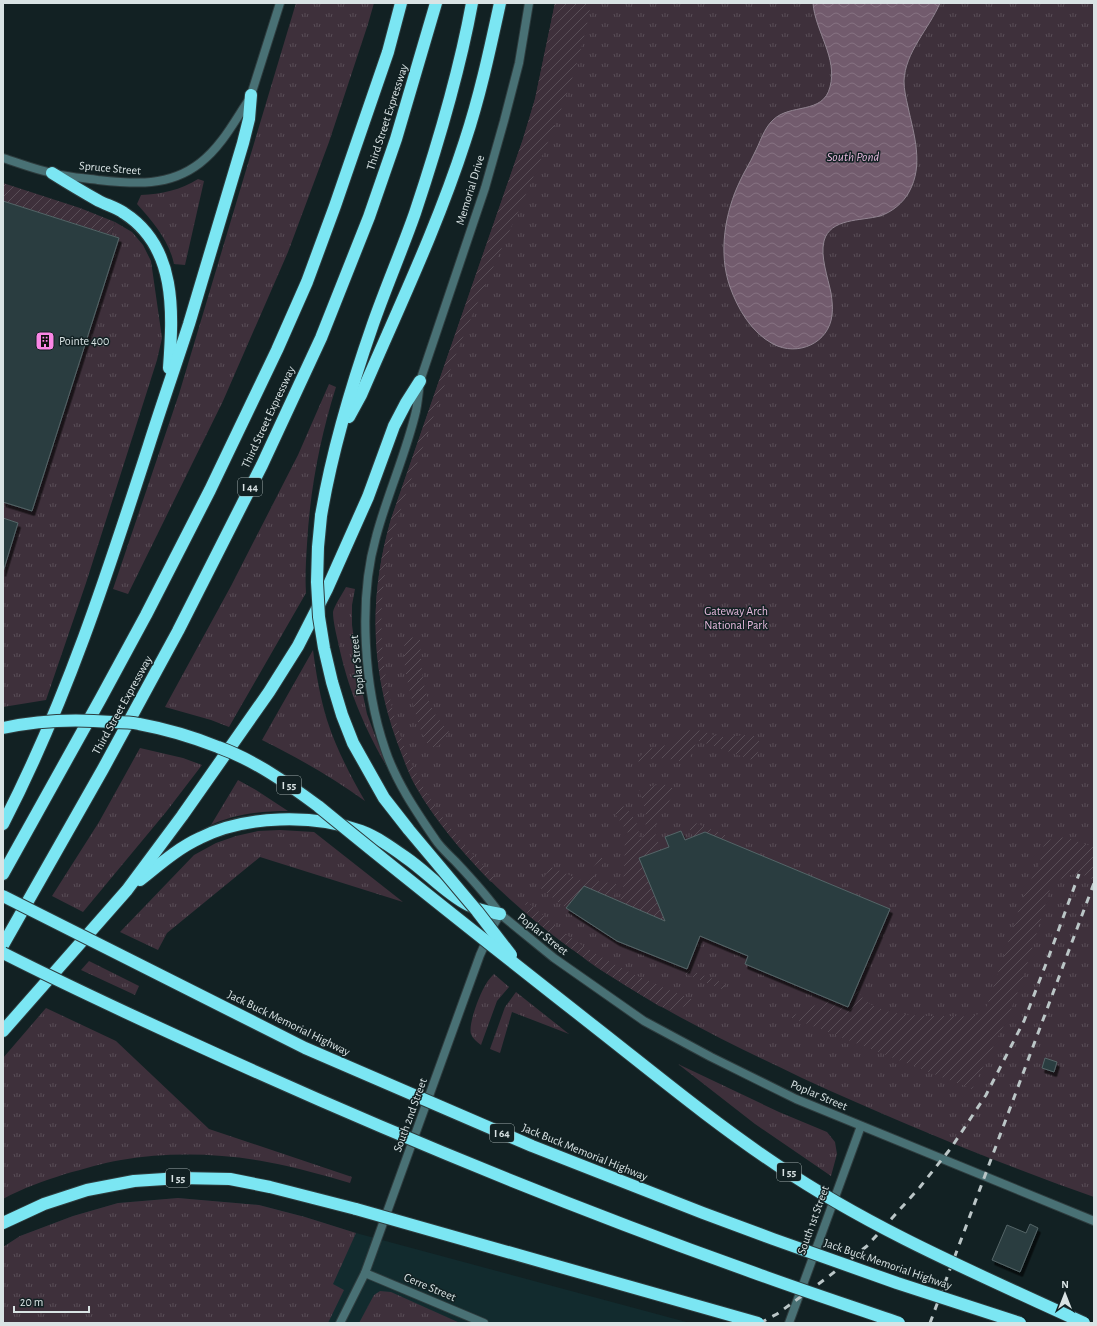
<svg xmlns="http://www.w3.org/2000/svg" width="1097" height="1326" viewBox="0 0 1097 1326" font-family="'Alegreya Sans',sans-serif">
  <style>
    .built { fill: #122b2e }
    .grass { fill: url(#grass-tufts) }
    .garden { fill: url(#garden-furrows) }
    .water { fill: url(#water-waves); stroke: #918491 }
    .building { fill: #2c3d3f; stroke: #546568; filter: url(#shadow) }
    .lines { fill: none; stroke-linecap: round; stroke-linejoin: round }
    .minor-casing { stroke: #2e3c3e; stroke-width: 10 }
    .tertiary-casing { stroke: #2e3c3e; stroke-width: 10 }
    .motorway-casing { stroke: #2e3c3e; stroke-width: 14 }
    .minor { stroke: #497175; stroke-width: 8 }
    .tertiary { stroke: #497175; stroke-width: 8 }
    .motorway { stroke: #7be6f3; stroke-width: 12 }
    .rail { stroke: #bbc6c7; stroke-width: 3; stroke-dasharray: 7 7; stroke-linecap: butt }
    .motorway-bridge-casing { stroke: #2e3c3e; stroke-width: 14; stroke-linecap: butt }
    .motorway-bridge { stroke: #7be6f3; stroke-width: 12 }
    .labels { text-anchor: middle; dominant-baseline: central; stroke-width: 3; stroke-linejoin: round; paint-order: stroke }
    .shield { fill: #122123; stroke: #9da9aa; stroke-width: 1 }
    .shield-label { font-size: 11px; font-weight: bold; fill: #d9e3e4 }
    .street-label { font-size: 12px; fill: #d9e3e4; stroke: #122123 }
    .poi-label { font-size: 12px; fill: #d9e3e4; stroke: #122123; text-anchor: start }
    .park-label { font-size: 12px; fill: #e8bade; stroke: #122123 }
    .water-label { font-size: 13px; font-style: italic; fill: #e5b7db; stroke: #122123 }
  </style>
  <defs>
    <pattern id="grass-tufts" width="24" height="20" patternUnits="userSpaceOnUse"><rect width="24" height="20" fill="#3e303b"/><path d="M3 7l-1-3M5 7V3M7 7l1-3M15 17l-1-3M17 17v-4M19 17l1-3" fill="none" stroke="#594e57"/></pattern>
    <pattern id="garden-furrows" width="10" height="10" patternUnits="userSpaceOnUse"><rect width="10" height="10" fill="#3e303b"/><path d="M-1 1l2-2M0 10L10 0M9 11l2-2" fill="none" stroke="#594e57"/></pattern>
    <pattern id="water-waves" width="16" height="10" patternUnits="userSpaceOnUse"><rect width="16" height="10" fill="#725b6d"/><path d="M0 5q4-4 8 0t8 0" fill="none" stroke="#867282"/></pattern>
    <filter id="shadow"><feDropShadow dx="2.5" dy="4.5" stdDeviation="0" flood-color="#0009"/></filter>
  </defs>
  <rect width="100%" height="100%" fill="#122123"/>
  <!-- built -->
  <path class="built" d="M178 1198 259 1205 305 1217 356 1233 690 1323H3V1247L20 1236 73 1216 118 1203Z"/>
  <!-- grass -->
  <g class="grass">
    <path d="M296 3H374L368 24 329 142 288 252 223 401 128 594 113 589 179 394Z"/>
    <path d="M555 3H1094V1197C995 1162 898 1122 802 1078 735 1046 668 1014 606 973 593 966 582 956 570 948 510 904 456 853 417 788 409 774 404 759 398 743 370 669 369 595 391 519L523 139 535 99Z"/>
    <path d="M198 179 204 181 185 265 174 264C169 240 153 222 137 204L141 195C161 194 181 190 198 179Z"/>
    <path d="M115 222 132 232 143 245 151 261 162 338 157 360 86 583 46 700 3 707V572L18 523 3 518V502L32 511 119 238 111 235Z"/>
    <path d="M329 384 336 387C320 438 310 490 307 544 306 560 305 577 306 593L229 727 211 720 165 707 231 586 298 455Z"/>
    <path d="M346 587 355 589 352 605V625L359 676 367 714 387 767C363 725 348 689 338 642 336 633 333 621 333 612 334 606 343 593 346 587Z"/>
    <path d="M313 650C316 673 320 697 327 720 336 748 350 775 365 801 332 777 298 758 262 740Z"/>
    <path d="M140 748 183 758 202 765 166 812 83 912 52 896 99 822Z"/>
    <path d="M238 780 256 790 288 811C262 811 235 814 211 825Z"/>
    <path d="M280 830 314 832 403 902 260 857 167 933 158 950 120 932 194 855 216 843 236 836 258 831Z"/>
    <path d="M89 961 139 986 135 995 81 970Z"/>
    <path d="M494 974 509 987 497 1001 481 1045C477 1042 473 1039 471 1034 468 1024 480 993 486 984 488 980 491 977 494 974Z"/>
    <path d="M516 992 569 1034 512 1012 500 1053 490 1049 505 1007Z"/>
    <path d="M46 1008 116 1041 209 1129 352 1177 350 1183C323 1175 295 1167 267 1162 220 1153 168 1152 121 1160 102 1163 84 1169 65 1174 44 1181 23 1188 3 1199V1058Z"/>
    <path d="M678 1064 779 1112 827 1132 835 1142 837 1154 831 1176 755 1124Z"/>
    <path d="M178 1198 259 1205 305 1217 356 1233 333 1284 344 1290 328 1323H3V1247L20 1236 73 1216 118 1203Z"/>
    <path d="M380 1291 391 1292 460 1323H359L374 1295Z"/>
  </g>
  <!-- garden -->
  <g class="garden">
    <path d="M555 3H591C579 75 551 135 523 201 500 252 477 302 456 354 445 384 434 414 424 444 410 484 393 524 386 567 372 647 390 736 434 805 452 833 475 857 498 881L491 882C463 853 436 822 416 787 408 773 403 757 397 742 370 668 369 595 391 519L523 139 535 99Z"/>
    <path d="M3 183 80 208 115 222 111 235 3 201Z"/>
    <path d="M411 637 420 640C421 666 422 694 437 717 441 722 445 727 449 732 445 737 442 746 435 747 430 748 426 742 424 738 417 722 399 658 405 643 406 639 408 638 411 637Z"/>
    <path d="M690 730C694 730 698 730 702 731 709 733 715 736 723 737 746 737 769 725 755 761L697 740 690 758 685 762 664 758 651 759 635 762C643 753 649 747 661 746 665 745 670 745 674 744 679 742 682 734 690 730Z"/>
    <path d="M662 784 670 786 673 789V793L667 806 662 810 654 830 661 850 639 858 665 921 620 901 623 893 625 846 622 841 630 836 612 809 620 804C632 812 639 822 639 837L642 839C649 824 646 806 639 791L646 787Z"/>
    <path d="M693 822 727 836 725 841 693 837 688 824Z"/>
    <path d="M1057 837 1067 838 1094 847V880C1076 869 1062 875 1050 889L1023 978 1008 1017 972 1089 790 1017 824 1001 826 998 848 1007 857 986C863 1017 920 1016 944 1016 956 1016 971 1018 981 1013 985 1011 986 1007 988 1003L1027 885C1032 878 1036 872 1039 865 1044 850 1039 843 1057 837Z"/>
    <path d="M602 856V865L595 872 594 877 597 881 616 884V890L612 898 584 886 566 908 538 886 551 867 583 881Z"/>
    <path d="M527 902 556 926 550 933 528 915 525 905Z"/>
    <path d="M564 933C606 963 648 982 696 1001L678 1009 671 1010 659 1006 604 972 558 939Z"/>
    <path d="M687 969 726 984 722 989 685 974Z"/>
  </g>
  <!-- water -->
  <path class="water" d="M813 3H940C929 29 905 52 904 81 904 90 906 98 908 107 914 135 924 165 909 192 903 203 892 212 880 216 861 221 830 218 824 241 820 256 828 278 831 293 832 300 833 308 832 315 829 343 798 357 773 344 751 332 738 309 730 287 718 253 725 212 740 181 744 172 750 163 754 154 760 143 764 128 773 120 790 103 823 115 830 87 838 58 815 31 813 3Z"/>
  <!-- building -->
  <g class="building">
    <path d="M3 201 119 238 32 511 3 502Z"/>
    <path d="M3 518 18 523 3 572Z"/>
    <path d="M681 831 685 840 705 832 890 909 848 1007 745 964 748 956 700 936 687 969 617 941 566 908 584 886 665 921 639 858 669 847 665 837Z"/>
    <path d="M1045 1058 1057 1062 1054 1072 1042 1068Z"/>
    <path d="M1030 1224 1038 1228 1020 1272 992 1260 1007 1225 1026 1233Z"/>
  </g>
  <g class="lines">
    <defs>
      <g id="minor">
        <path d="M3 158C19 163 36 170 53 173 67 177 83 178 98 180 135 184 169 187 200 163 222 146 235 120 250 98"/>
        <path d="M365 1273 484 1323"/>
        <path d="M340 1323 365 1273 480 955 493 926 500 914 554 958 644 1021 711 1057 796 1099 1094 1221"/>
        <path d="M789 1323 861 1126"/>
      </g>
      <g id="tertiary">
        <path d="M251 95 280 3"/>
        <path d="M500 914C487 895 471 878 455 861 448 854 440 847 435 839 416 811 396 782 385 749 364 688 358 600 376 537 387 495 406 454 416 411 418 401 419 391 420 381L485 188 504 121 519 63 529 3"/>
      </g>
      <g id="motorway">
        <path d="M52 173C68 183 83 192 99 201 107 205 117 208 124 213 177 247 173 312 169 368"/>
        <path d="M349 417 361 395C397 311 437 228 465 141 480 96 490 49 500 3"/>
        <path d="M321 516C332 450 351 387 373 324 386 287 402 250 415 213 438 144 459 74 472 3"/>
        <path d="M3 824C66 702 107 575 149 445 162 404 176 364 189 324 207 264 225 203 243 143L249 119 251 95"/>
        <path d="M3 874 101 698 146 615 210 490 277 350 307 282 335 206 388 52 401 3"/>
        <path d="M140 880C159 865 178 848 200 838 245 815 314 814 361 831 377 837 391 847 405 857 427 872 445 893 468 905 478 910 489 912 500 914"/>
        <path d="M3 945 103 769 178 631 262 465 321 338 369 217 396 139 436 3"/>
        <path d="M3 1031 127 890 182 816 269 692 298 646 327 589 368 497 394 426 406 403 420 381"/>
        <path d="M3 1223 44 1204 87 1190 134 1181 180 1178 230 1179 270 1187 356 1209"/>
      </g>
    </defs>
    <!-- minor casing -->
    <use href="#minor" class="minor-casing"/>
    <!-- tertiary casing -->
    <use href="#tertiary" class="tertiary-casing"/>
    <!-- motorway casing -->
    <use href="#motorway" class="motorway-casing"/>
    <!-- minor -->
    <use href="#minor" class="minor"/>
    <!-- tertiary -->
    <use href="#tertiary" class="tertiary"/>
    <!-- motorway -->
    <use href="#motorway" class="motorway"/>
    <!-- rail -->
    <g class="rail">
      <path d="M760 1323 777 1314 828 1277 867 1246 920 1187 951 1148 986 1095 1024 1021 1049 956 1079 874"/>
      <path d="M930 1323 1094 883"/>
    </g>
    <defs>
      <g id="motorway-bridge">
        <path d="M321 516 318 547 317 582 319 617 324 648 332 682 342 715 353 743 384 798 409 830 477 911 511 955"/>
        <path d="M3 728C39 720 76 719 112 722 121 722 131 722 139 724 166 729 193 737 218 747 254 760 287 783 318 806 409 881 502 954 595 1027 655 1074 714 1123 777 1165 873 1230 980 1275 1084 1323"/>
        <path d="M3 896 305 1048 532 1146 703 1213 773 1239 897 1283 1020 1323"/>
        <path d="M3 953C68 986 135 1017 201 1047 382 1130 565 1205 752 1272 801 1290 850 1306 899 1323"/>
        <path d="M356 1209 758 1323"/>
      </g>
    </defs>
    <!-- motorway-bridge casing -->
    <use href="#motorway-bridge" class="motorway-bridge-casing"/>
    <!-- motorway-bridge -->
    <use href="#motorway-bridge" class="motorway-bridge"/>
  </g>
  <!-- icons -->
  <defs>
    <symbol id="building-square" viewBox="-11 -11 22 22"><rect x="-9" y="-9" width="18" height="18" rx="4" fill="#fa87e6" stroke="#122123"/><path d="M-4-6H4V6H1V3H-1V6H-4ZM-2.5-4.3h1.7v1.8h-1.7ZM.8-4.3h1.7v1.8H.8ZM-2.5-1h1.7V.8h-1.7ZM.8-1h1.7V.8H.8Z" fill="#111"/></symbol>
  </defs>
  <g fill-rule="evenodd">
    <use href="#building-square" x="34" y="330" width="22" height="22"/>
  </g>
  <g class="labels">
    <!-- shield labels -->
    <g class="shield">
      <rect x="238" y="478" width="24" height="18" rx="3"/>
      <rect x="277" y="776" width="24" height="18" rx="3"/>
      <rect x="490" y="1124" width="24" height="18" rx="3"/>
      <rect x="777" y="1163" width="24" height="18" rx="3"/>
      <rect x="166" y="1169" width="24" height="18" rx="3"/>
    </g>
    <g class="shield-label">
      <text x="250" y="487">I 44</text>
      <text x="289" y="785">I 55</text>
      <text x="502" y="1133">I 64</text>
      <text x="789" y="1172">I 55</text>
      <text x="178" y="1178">I 55</text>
    </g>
    <!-- street labels -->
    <g class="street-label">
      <text transform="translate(387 117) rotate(-72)">Third Street Expressway</text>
      <text transform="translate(110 168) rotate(5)">Spruce Street</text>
      <text transform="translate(470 190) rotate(-73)">Memorial Drive</text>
      <text transform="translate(268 417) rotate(-65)">Third Street Expressway</text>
      <text transform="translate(357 665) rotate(-96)">Poplar Street</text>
      <text transform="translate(122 705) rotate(-61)">Third Street Expressway</text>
      <text transform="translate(543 934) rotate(38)">Poplar Street</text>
      <text transform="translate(289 1023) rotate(26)">Jack Buck Memorial Highway</text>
      <text transform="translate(819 1095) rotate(23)">Poplar Street</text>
      <text transform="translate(410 1115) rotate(-70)">South 2nd Street</text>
      <text transform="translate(585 1152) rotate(22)">Jack Buck Memorial Highway</text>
      <text transform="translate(813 1220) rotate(-70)">South 1st Street</text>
      <text transform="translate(888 1264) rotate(19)">Jack Buck Memorial Highway</text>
      <text transform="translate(430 1287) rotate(23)">Cerre Street</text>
    </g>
    <!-- poi labels -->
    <g class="poi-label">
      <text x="59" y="341">Pointe 400</text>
    </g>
    <!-- park labels -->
    <g class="park-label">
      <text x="736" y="611">Gateway Arch<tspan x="736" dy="14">National Park</tspan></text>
    </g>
    <!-- water labels -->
    <g class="water-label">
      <text x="853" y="157">South Pond</text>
    </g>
  </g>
  <!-- border -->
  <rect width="1097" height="1326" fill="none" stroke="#d9e3e4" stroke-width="8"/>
  <!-- north arrow -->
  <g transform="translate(1065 1294)" stroke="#122123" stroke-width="3" paint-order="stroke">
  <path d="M0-3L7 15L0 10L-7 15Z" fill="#d9e3e4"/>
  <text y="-6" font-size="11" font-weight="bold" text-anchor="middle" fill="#d9e3e4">N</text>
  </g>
  <!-- scale -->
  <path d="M14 1306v6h75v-6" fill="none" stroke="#d9e3e4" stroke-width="2"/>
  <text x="20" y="1306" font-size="12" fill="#d9e3e4" stroke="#122123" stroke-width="3" paint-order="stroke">20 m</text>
</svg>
